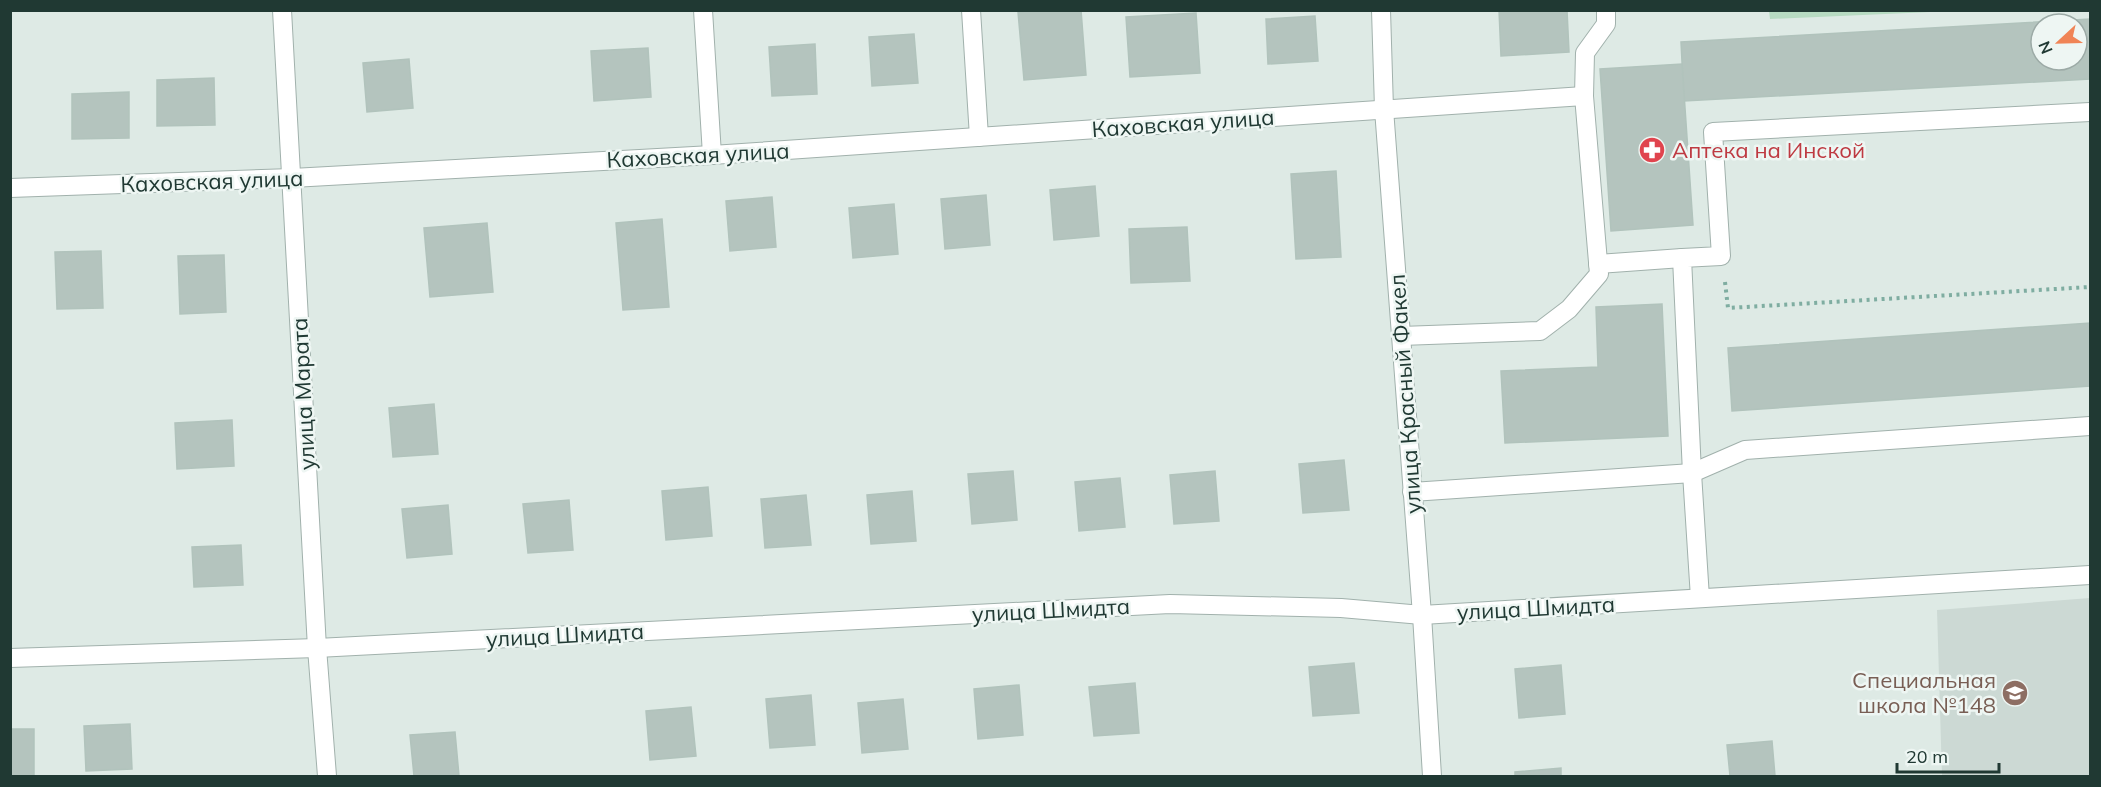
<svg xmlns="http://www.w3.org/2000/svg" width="2101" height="787" viewBox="0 0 2101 787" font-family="Mulish,sans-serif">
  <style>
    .built { fill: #ccd9d4 }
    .green { fill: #b7dbc2 }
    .building { fill: #b4c4be; stroke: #b1c3bc; stroke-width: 1.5; fill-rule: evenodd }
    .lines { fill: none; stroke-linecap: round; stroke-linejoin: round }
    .minor-casing { stroke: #a1b1ac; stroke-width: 20 }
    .path { stroke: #7fada1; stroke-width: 4; stroke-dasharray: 3 4.5; stroke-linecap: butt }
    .minor { stroke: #fff; stroke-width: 18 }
    .labels { text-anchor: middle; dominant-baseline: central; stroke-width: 5; stroke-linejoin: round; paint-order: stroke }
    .street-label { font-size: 22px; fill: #203933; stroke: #eef6f3 }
    .health-label { font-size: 22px; fill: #be3a42; stroke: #eef6f3; text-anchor: start }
    .education-label { font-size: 22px; fill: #785e54; stroke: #eef6f3; text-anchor: end }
  </style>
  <rect width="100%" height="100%" fill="#deeae5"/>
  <!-- built -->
  <path class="built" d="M2090 598V776H1942L1937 610Z"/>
  <!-- green -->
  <path class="green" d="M1769 11V10L1953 11 1770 19Z"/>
  <!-- building -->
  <g class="building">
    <path d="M1033 10H1081L1086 75 1024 80 1018 12Z"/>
    <path d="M1499 10H1567L1569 52 1501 56Z"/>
    <path d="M1196 13 1200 73 1130 77 1126 17Z"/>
    <path d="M1315 16 1318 61 1268 64 1266 19Z"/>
    <path d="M2090 19V79L1684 101 1681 42ZM2041 24H2077V60H2041Z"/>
    <path d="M914 34 918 83 872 86 869 37Z"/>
    <path d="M815 44 817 94 772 96 769 47Z"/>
    <path d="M648 48 651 97 594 101 591 51Z"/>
    <path d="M409 59 413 108 367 112 363 63Z"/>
    <path d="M1682 64 1693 225 1611 231 1600 69Z"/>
    <path d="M214 78 215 125 157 126V80Z"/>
    <path d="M129 92V138L72 139V94Z"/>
    <path d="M1336 171 1341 257 1296 259 1291 174Z"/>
    <path d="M1095 186 1099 236 1054 240 1050 190Z"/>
    <path d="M986 195 990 245 945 249 941 199Z"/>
    <path d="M772 197 776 247 730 251 726 201Z"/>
    <path d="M894 204 898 254 853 258 849 208Z"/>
    <path d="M662 219 669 307 623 310 616 223Z"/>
    <path d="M487 223 493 292 430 297 424 228Z"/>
    <path d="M1187 227 1190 281 1131 283 1129 229Z"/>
    <path d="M101 251 103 308 57 309 55 252Z"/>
    <path d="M224 255 226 312 180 314 178 256Z"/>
    <path d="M1662 304 1668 436 1505 443 1501 371 1598 367 1596 307Z"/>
    <path d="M2090 323V386L1732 411 1728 348Z"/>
    <path d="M434 404 438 454 393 457 389 408Z"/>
    <path d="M232 420 234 466 177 469 175 423Z"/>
    <path d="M1344 460 1349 510 1303 513 1299 464Z"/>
    <path d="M1013 471 1017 520 972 524 968 474Z"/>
    <path d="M1215 471 1219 521 1174 524 1170 475Z"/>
    <path d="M1120 478 1125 527 1079 531 1075 482Z"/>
    <path d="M708 487 712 536 666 540 662 491Z"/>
    <path d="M912 491 916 541 871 544 867 495Z"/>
    <path d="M806 495 811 545 765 548 761 499Z"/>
    <path d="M569 500 573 550 528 553 523 504Z"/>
    <path d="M448 505 452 554 407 558 402 509Z"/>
    <path d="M241 545 243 585 194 587 192 547Z"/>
    <path d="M1354 663 1359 713 1313 716 1309 667Z"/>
    <path d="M1561 665 1565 714 1519 718 1515 669Z"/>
    <path d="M1135 683 1139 733 1094 736 1089 687Z"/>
    <path d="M1019 685 1023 735 978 739 974 689Z"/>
    <path d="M811 695 815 745 770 748 766 699Z"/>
    <path d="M903 699 908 749 862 753 858 703Z"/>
    <path d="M691 707 696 756 650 760 646 711Z"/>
    <path d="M130 724 132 769 86 771 84 726Z"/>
    <rect x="10" y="729" width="24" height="47"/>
    <path d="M455 732 459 776H414L410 735Z"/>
    <path d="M1772 741 1775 776H1730L1727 745Z"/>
    <path d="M1561 768V776H1515V772Z"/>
  </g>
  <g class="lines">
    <defs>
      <g id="minor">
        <path d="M282 10 317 648 327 776"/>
        <path d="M703 10 712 155"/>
        <path d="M971 10 979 137"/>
        <path d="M1381 10 1384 109 1422 615 1432 776"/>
        <path d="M10 188 292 178 712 155 1584 96"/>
        <path d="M1598 264 1682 258"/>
        <path d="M1401 336 1540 331 1569 309 1599 274 1584 96 1585 53 1606 24V10"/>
        <path d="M1412 492 1692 473 1745 450 2090 426"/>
        <path d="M1700 598 1692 473 1682 258 1721 256 1713 132 2090 112"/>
        <path d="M10 658 317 648 1170 604 1341 608 1422 615 2090 575"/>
      </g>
    </defs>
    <!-- minor casing -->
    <use href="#minor" class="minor-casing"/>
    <!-- path -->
    <path class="path" d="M1725 282 1728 308 2090 287"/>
    <!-- minor -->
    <use href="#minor" class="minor"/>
  </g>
  <!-- icons -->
  <defs>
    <symbol id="pharmacy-disc" viewBox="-11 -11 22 22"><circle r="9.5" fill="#e0444e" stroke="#eef6f3"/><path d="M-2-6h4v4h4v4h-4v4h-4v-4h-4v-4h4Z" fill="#fff"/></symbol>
    <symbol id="school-disc" viewBox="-11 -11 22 22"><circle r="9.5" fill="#8d6e63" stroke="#eef6f3"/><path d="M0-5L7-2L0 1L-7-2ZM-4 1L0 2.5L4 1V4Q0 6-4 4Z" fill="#fff"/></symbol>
  </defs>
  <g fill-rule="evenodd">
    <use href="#pharmacy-disc" x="1637" y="135" width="30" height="30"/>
    <use href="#school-disc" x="2000" y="678" width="30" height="30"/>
  </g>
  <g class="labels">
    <!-- street labels -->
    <g class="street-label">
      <text transform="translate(1183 123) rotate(-4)">Каховская улица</text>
      <text transform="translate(698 155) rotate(-3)">Каховская улица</text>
      <text transform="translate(212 181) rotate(-2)">Каховская улица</text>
      <text transform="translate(303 394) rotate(-93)">улица Марата</text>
      <text transform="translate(1405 394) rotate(-94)">улица Красный Факел</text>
      <text transform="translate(1536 608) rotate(-3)">улица Шмидта</text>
      <text transform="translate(1051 610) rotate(-3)">улица Шмидта</text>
      <text transform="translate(565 635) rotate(-3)">улица Шмидта</text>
    </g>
    <!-- health labels -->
    <g class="health-label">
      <text x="1672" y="150">Аптека на Инской</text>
    </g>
    <!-- education labels -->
    <g class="education-label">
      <text x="1996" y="680">Специальная<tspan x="1996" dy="25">школа №148</tspan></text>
    </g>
  </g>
  <!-- border -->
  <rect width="2101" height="787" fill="none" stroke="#203933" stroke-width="24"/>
  <!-- north arrow -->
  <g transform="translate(2059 42) rotate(248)"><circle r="28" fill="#eef6f3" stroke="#9caaa6" stroke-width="1.5"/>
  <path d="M0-4.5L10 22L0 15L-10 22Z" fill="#f08456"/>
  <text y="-9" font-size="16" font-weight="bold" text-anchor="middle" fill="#203933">N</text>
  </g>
  <!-- scale -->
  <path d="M1897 763v9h102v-9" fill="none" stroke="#203933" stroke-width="3"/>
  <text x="1906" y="763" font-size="18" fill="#203933" stroke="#eef6f3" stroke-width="4.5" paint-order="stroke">20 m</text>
</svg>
